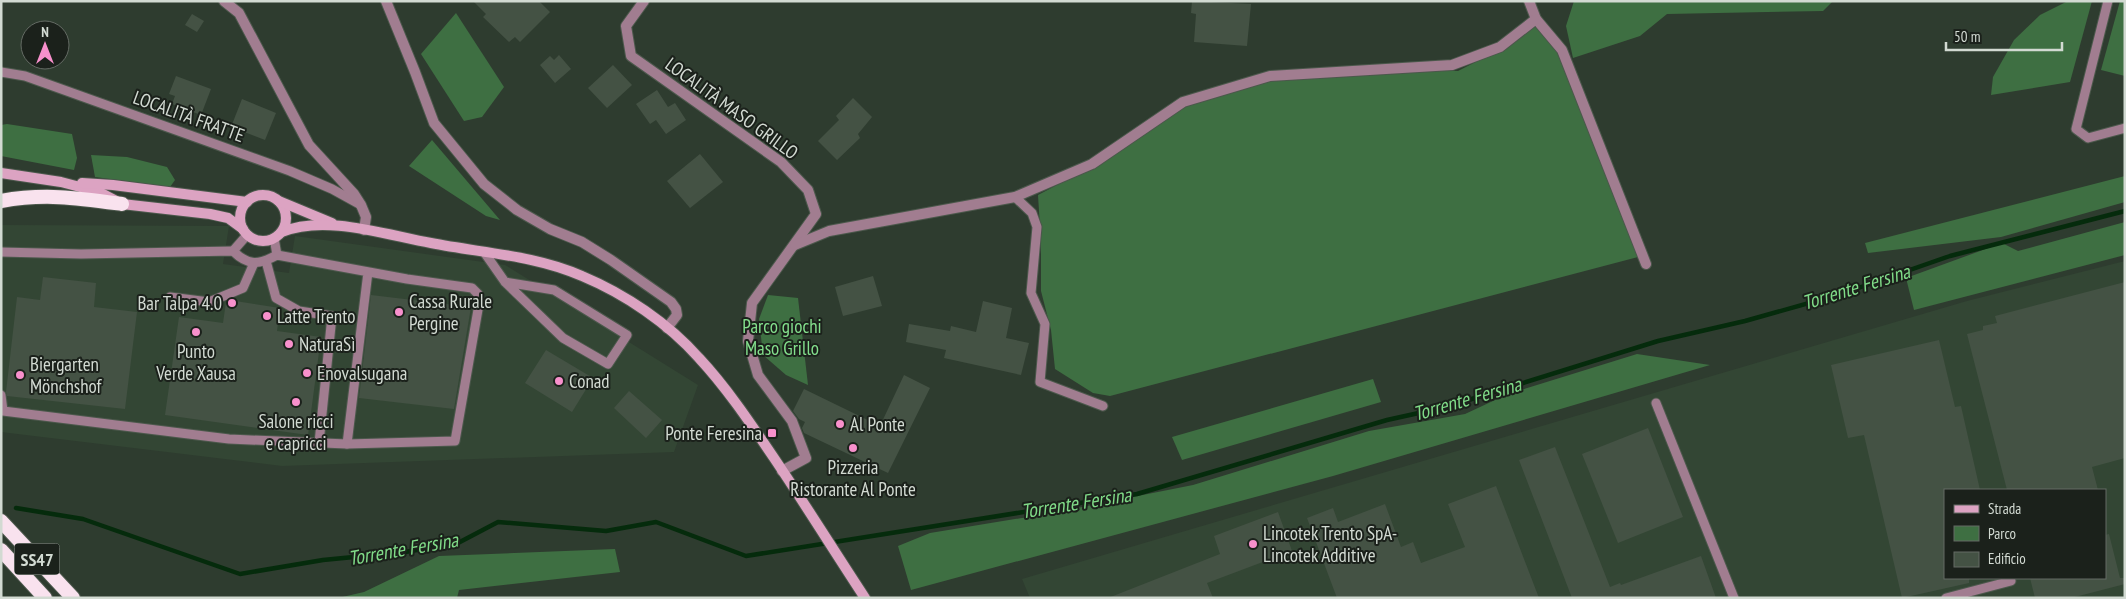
<svg xmlns="http://www.w3.org/2000/svg" width="2126" height="599" viewBox="0 0 2126 599" font-family="'PT Sans Narrow',sans-serif">
  <style>
    .built { fill: #334634; fill-rule: evenodd }
    .green { fill: #3e6f42 }
    .lines { fill: none; stroke-linecap: round; stroke-linejoin: round }
    .stream { stroke: #052b0c; stroke-width: 4.5 }
    .building { fill: #445244 }
    .service-casing { stroke: #4c584c; stroke-width: 11 }
    .minor-casing { stroke: #4c584c; stroke-width: 12 }
    .secondary-casing { stroke: #4c584c; stroke-width: 12 }
    .trunk-casing { stroke: #4c584c; stroke-width: 16 }
    .service { stroke: #a17d90; stroke-width: 9 }
    .minor { stroke: #a17d90; stroke-width: 10 }
    .secondary { stroke: #dca3c2; stroke-width: 10 }
    .trunk { stroke: #f9e2ee; stroke-width: 14 }
    .poi-dot { fill: #f890cc; stroke: #1b211b; stroke-width: 2 }
    .labels { text-anchor: middle; dominant-baseline: central; stroke-width: 4; stroke-linejoin: round; paint-order: stroke }
    .shield { fill: #1b211b; stroke: #9ba29b; stroke-width: 1 }
    .shield-label { font-size: 18px; font-weight: bold; fill: #d2dad2 }
    .street-label { font-size: 19px; fill: #d2dad2; stroke: #1b211b }
    .poi-label { font-size: 19px; fill: #d2dad2; stroke: #1b211b; text-anchor: start }
    .park-label { font-size: 19px; fill: #84e08d; stroke: #1b211b }
    .water-label { font-size: 20px; font-style: italic; fill: #80db88; stroke: #1b211b }
  </style>
  <rect width="100%" height="100%" fill="#2e3c2f"/>
  <!-- built -->
  <g class="built">
    <path d="M1 225 229 226 223 264 289 273 295 236 505 265 698 385 674 452 282 466 1 432Z"/>
    <path d="M2125 261V598H1030L1022 579 1967 301ZM1945 490H2105V578H1945Z"/>
  </g>
  <!-- green -->
  <g class="green">
    <path d="M1574 1H1833L1823 11 1667 14 1640 36 1573 58 1566 26Z"/>
    <path d="M2068 1H2092L2070 82 1991 95 1993 77 2014 40 2040 15Z"/>
    <path d="M2120 1H2125V76L2101 70Z"/>
    <path d="M456 13 504 87 482 117 464 121 421 54Z"/>
    <path d="M1536 23 1560 51 1638 257 1110 396 1093 393 1055 369 1051 330 1041 291V243L1038 195 1112 156 1185 106 1271 81 1426 69 1458 71 1501 49Z"/>
    <path d="M7 124 72 134 77 158 74 170 1 156V125Z"/>
    <path d="M432 140 500 220 486 216 409 166Z"/>
    <path d="M91 155 127 157 167 167 175 180 170 187 95 177Z"/>
    <path d="M2125 176V202L2001 237 1868 253 1865 243Z"/>
    <path d="M2125 222V255L1914 310 1906 278 2002 243 2018 251Z"/>
    <path d="M768 295 798 298 808 385 786 375 763 355 759 319Z"/>
    <path d="M1637 354 1710 365 1333 476 911 590 898 546 930 533 1052 513 1193 485 1369 431 1465 414 1508 394Z"/>
    <path d="M1373 379 1381 402 1182 460 1172 437Z"/>
    <path d="M615 549 620 572 459 590 457 598H338L364 592 439 556Z"/>
  </g>
  <g class="lines">
    <!-- stream -->
    <path class="stream" d="M16 508 83 519 240 574 323 560 405 552 458 543 498 522 606 531 656 522 746 556 1137 494 1387 420 1446 407 1658 341 1745 321 1841 294 1950 256 2125 211"/>
  </g>
  <!-- building -->
  <g class="building">
    <path d="M473 1H539L550 12 520 42 515 37 509 42 483 17 486 14Z"/>
    <path d="M1192 1 1251 4 1247 46 1194 42 1196 14 1191 13Z"/>
    <path d="M192 14 204 21 197 32 185 25Z"/>
    <path d="M559 55 571 69 555 83 540 65 550 56 554 60Z"/>
    <path d="M613 65 632 85 607 108 588 88Z"/>
    <path d="M176 76 211 89 201 115 172 104 175 96 169 94Z"/>
    <path d="M657 90 668 107 675 103 686 120 666 134 656 120 650 124 636 104Z"/>
    <path d="M853 98 872 117 858 134 860 138 837 160 818 141 839 120 836 116Z"/>
    <path d="M242 99 276 113 265 140 231 127Z"/>
    <path d="M700 154 723 182 690 208 667 181Z"/>
    <path d="M873 276 882 306 843 316 835 287Z"/>
    <path d="M43 277 96 283 94 307 137 312 125 409 7 396 6 392 17 297 40 300Z"/>
    <path d="M2125 282V458L2092 467 2098 490H2007L1967 334 1983 330V326L1997 323 1995 316Z"/>
    <path d="M371 295 471 307 454 409 359 398Z"/>
    <path d="M229 300 280 308 277 331 321 337 308 435 165 415 179 317 223 323 226 302Z"/>
    <path d="M983 301 1012 308 1006 338 1029 343 1021 375 944 358 946 350 906 342 909 324 950 331 951 326 976 332Z"/>
    <path d="M1939 340 1955 407 1961 406 1980 490H1945V578H1969V583L1902 598 1864 435 1848 438 1831 365Z"/>
    <path d="M546 350 593 378 572 412 525 383Z"/>
    <path d="M904 375 930 388 888 473 804 433 802 428 805 422 799 419 793 411 804 389 880 426Z"/>
    <path d="M629 391 662 420 646 438 614 408Z"/>
    <path d="M1648 428 1683 517 1618 543 1582 454Z"/>
    <path d="M1555 447 1610 587 1620 583 1621 585 1701 556 1716 598H1572L1519 460Z"/>
    <path d="M1496 486 1539 598H1337L1307 518 1333 508 1338 522 1385 504 1401 547 1413 542 1421 563 1465 547 1448 504Z"/>
    <path d="M1278 512 1292 551 1207 583 1213 598H1108L1220 554 1214 536Z"/>
    <path d="M2109 534 2120 578H2125V584L2071 598H2035L2030 578H2105V535Z"/>
  </g>
  <g class="lines">
    <defs>
      <g id="service">
        <path d="M2108 1 2076 129 2088 138 2125 128"/>
        <path d="M1 72 25 76 290 171 332 189 361 205"/>
        <path d="M1015 197 1032 213 1037 227 1031 293 1045 324 1040 382 1103 406"/>
        <path d="M274 238 277 255"/>
        <path d="M233 251 247 235"/>
        <path d="M1 252 81 254 233 251C248 266 259 265 277 255L407 279 472 288 478 294 479 304 455 441 347 444 368 272"/>
        <path d="M484 252 505 282 563 338 608 364 627 335 554 290 505 282"/>
        <path d="M266 261 276 298 299 311 332 316 319 443"/>
        <path d="M170 297 209 302 243 288 254 263"/>
        <path d="M1 395 3 411 229 439 347 444"/>
        <path d="M1656 403 1734 598"/>
        <path d="M1946 598 2011 581"/>
      </g>
      <g id="minor">
        <path d="M224 1 239 13 309 145 354 194 361 205 366 217 364 230"/>
        <path d="M386 1 415 72 434 123 484 184 517 210 550 229 582 242 611 260 671 302 676 309 677 315 667 328"/>
        <path d="M644 1 626 26 631 56 781 162 808 190 816 214 752 303 748 341 758 375 792 421 806 458 782 471"/>
        <path d="M1529 1 1536 19 1562 50 1646 264"/>
        <path d="M795 245 829 231 1015 197 1092 164 1183 102 1270 76 1452 65 1500 47 1536 19"/>
      </g>
      <g id="secondary">
        <path d="M1 173 61 182 99 192 122 204 210 214 228 218 243 229"/>
        <path d="M82 183 113 185 247 202"/>
        <circle cx="263" cy="218" r="23"/>
        <path d="M279 201 332 223"/>
        <path d="M282 232C325 214 386 235 431 243 481 253 535 255 582 276 625 294 668 323 699 358 727 388 751 424 774 458 805 504 834 551 865 598"/>
      </g>
      <g id="trunk">
        <path d="M1 201C45 193 78 198 122 204"/>
        <path d="M1 521 73 598"/>
        <path d="M1 550 45 598"/>
      </g>
    </defs>
    <!-- service casing -->
    <use href="#service" class="service-casing"/>
    <!-- minor casing -->
    <use href="#minor" class="minor-casing"/>
    <!-- secondary casing -->
    <use href="#secondary" class="secondary-casing"/>
    <!-- trunk casing -->
    <use href="#trunk" class="trunk-casing"/>
    <!-- service -->
    <use href="#service" class="service"/>
    <!-- minor -->
    <use href="#minor" class="minor"/>
    <!-- secondary -->
    <use href="#secondary" class="secondary"/>
    <!-- trunk -->
    <use href="#trunk" class="trunk"/>
  </g>
  <!-- markers -->
  <g class="poi-dot">
    <circle cx="232" cy="303" r="5"/>
    <circle cx="399" cy="312" r="5"/>
    <circle cx="267" cy="316" r="5"/>
    <circle cx="196" cy="332" r="5"/>
    <circle cx="289" cy="344" r="5"/>
    <circle cx="307" cy="373" r="5"/>
    <circle cx="20" cy="375" r="5"/>
    <circle cx="559" cy="381" r="5"/>
    <circle cx="296" cy="402" r="5"/>
    <circle cx="840" cy="424" r="5"/>
    <rect x="767" y="428" width="10" height="10" rx="2.5"/>
    <circle cx="853" cy="448" r="5"/>
    <circle cx="1253" cy="544" r="5"/>
  </g>
  <g class="labels">
    <!-- shield labels -->
    <rect class="shield" x="14.5" y="543.5" width="45" height="31" rx="4"/>
    <g class="shield-label">
      <text x="37" y="559">SS47</text>
    </g>
    <!-- street labels -->
    <g class="street-label">
      <text transform="translate(732 108) rotate(36)">LOCALITÀ MASO GRILLO</text>
      <text transform="translate(189 116) rotate(20)">LOCALITÀ FRATTE</text>
    </g>
    <!-- poi labels -->
    <g class="poi-label">
      <text x="409" y="301">Cassa Rurale<tspan x="409" dy="22">Pergine</tspan></text>
      <text x="222" y="303" text-anchor="end">Bar Talpa 4.0</text>
      <text x="277" y="316">Latte Trento</text>
      <text x="299" y="344">NaturaSì</text>
      <text x="196" y="351" text-anchor="middle">Punto<tspan x="196" dy="22">Verde Xausa</tspan></text>
      <text x="30" y="364">Biergarten<tspan x="30" dy="22">Mönchshof</tspan></text>
      <text x="317" y="373">Enovalsugana</text>
      <text x="569" y="381">Conad</text>
      <text x="296" y="421" text-anchor="middle">Salone ricci<tspan x="296" dy="22">e capricci</tspan></text>
      <text x="850" y="424">Al Ponte</text>
      <text x="762" y="433" text-anchor="end">Ponte Feresina</text>
      <text x="853" y="467" text-anchor="middle">Pizzeria<tspan x="853" dy="22">Ristorante Al Ponte</tspan></text>
      <text x="1263" y="533">Lincotek Trento SpA-<tspan x="1263" dy="22">Lincotek Additive</tspan></text>
    </g>
    <!-- park labels -->
    <g class="park-label">
      <text x="782" y="326">Parco giochi<tspan x="782" dy="22">Maso Grillo</tspan></text>
    </g>
    <!-- water labels -->
    <g class="water-label">
      <text transform="translate(1856 287) rotate(-17)">Torrente Fersina</text>
      <text transform="translate(1467 399) rotate(-16)">Torrente Fersina</text>
      <text transform="translate(1076 503) rotate(-9)">Torrente Fersina</text>
      <text transform="translate(403 549) rotate(-10)">Torrente Fersina</text>
    </g>
  </g>
  <!-- border -->
  <rect width="2126" height="599" fill="none" stroke="#d2dad2" stroke-width="5"/>
  <!-- legend -->
  <rect x="1944" y="489" width="162" height="90" fill="#1b211b" stroke="#646b64"/>
  <rect x="1954" y="505" width="25" height="8" fill="#dca3c2" stroke="#646b64"/>
  <text x="1988" y="514" font-size="15" fill="#d2dad2">Strada</text>
  <rect x="1954" y="526" width="25" height="15" fill="#3e6f42" stroke="#646b64"/>
  <text x="1988" y="539" font-size="15" fill="#d2dad2">Parco</text>
  <rect x="1954" y="552" width="25" height="15" fill="#445244" stroke="#646b64"/>
  <text x="1988" y="564" font-size="15" fill="#d2dad2">Edificio</text>
  <!-- north arrow -->
  <g transform="translate(45 45)"><circle r="24" fill="#1b211b" stroke="#646b64"/>
  <path d="M0-4L9 19L0 12L-9 19Z" fill="#f890cc"/>
  <text y="-8" font-size="14" font-weight="bold" text-anchor="middle" fill="#d2dad2">N</text>
  </g>
  <!-- scale -->
  <path d="M1946 42v8h116v-8" fill="none" stroke="#d2dad2" stroke-width="2.5"/>
  <text x="1954" y="42" font-size="15" fill="#d2dad2" stroke="#1b211b" stroke-width="4" paint-order="stroke">50 m</text>
</svg>
